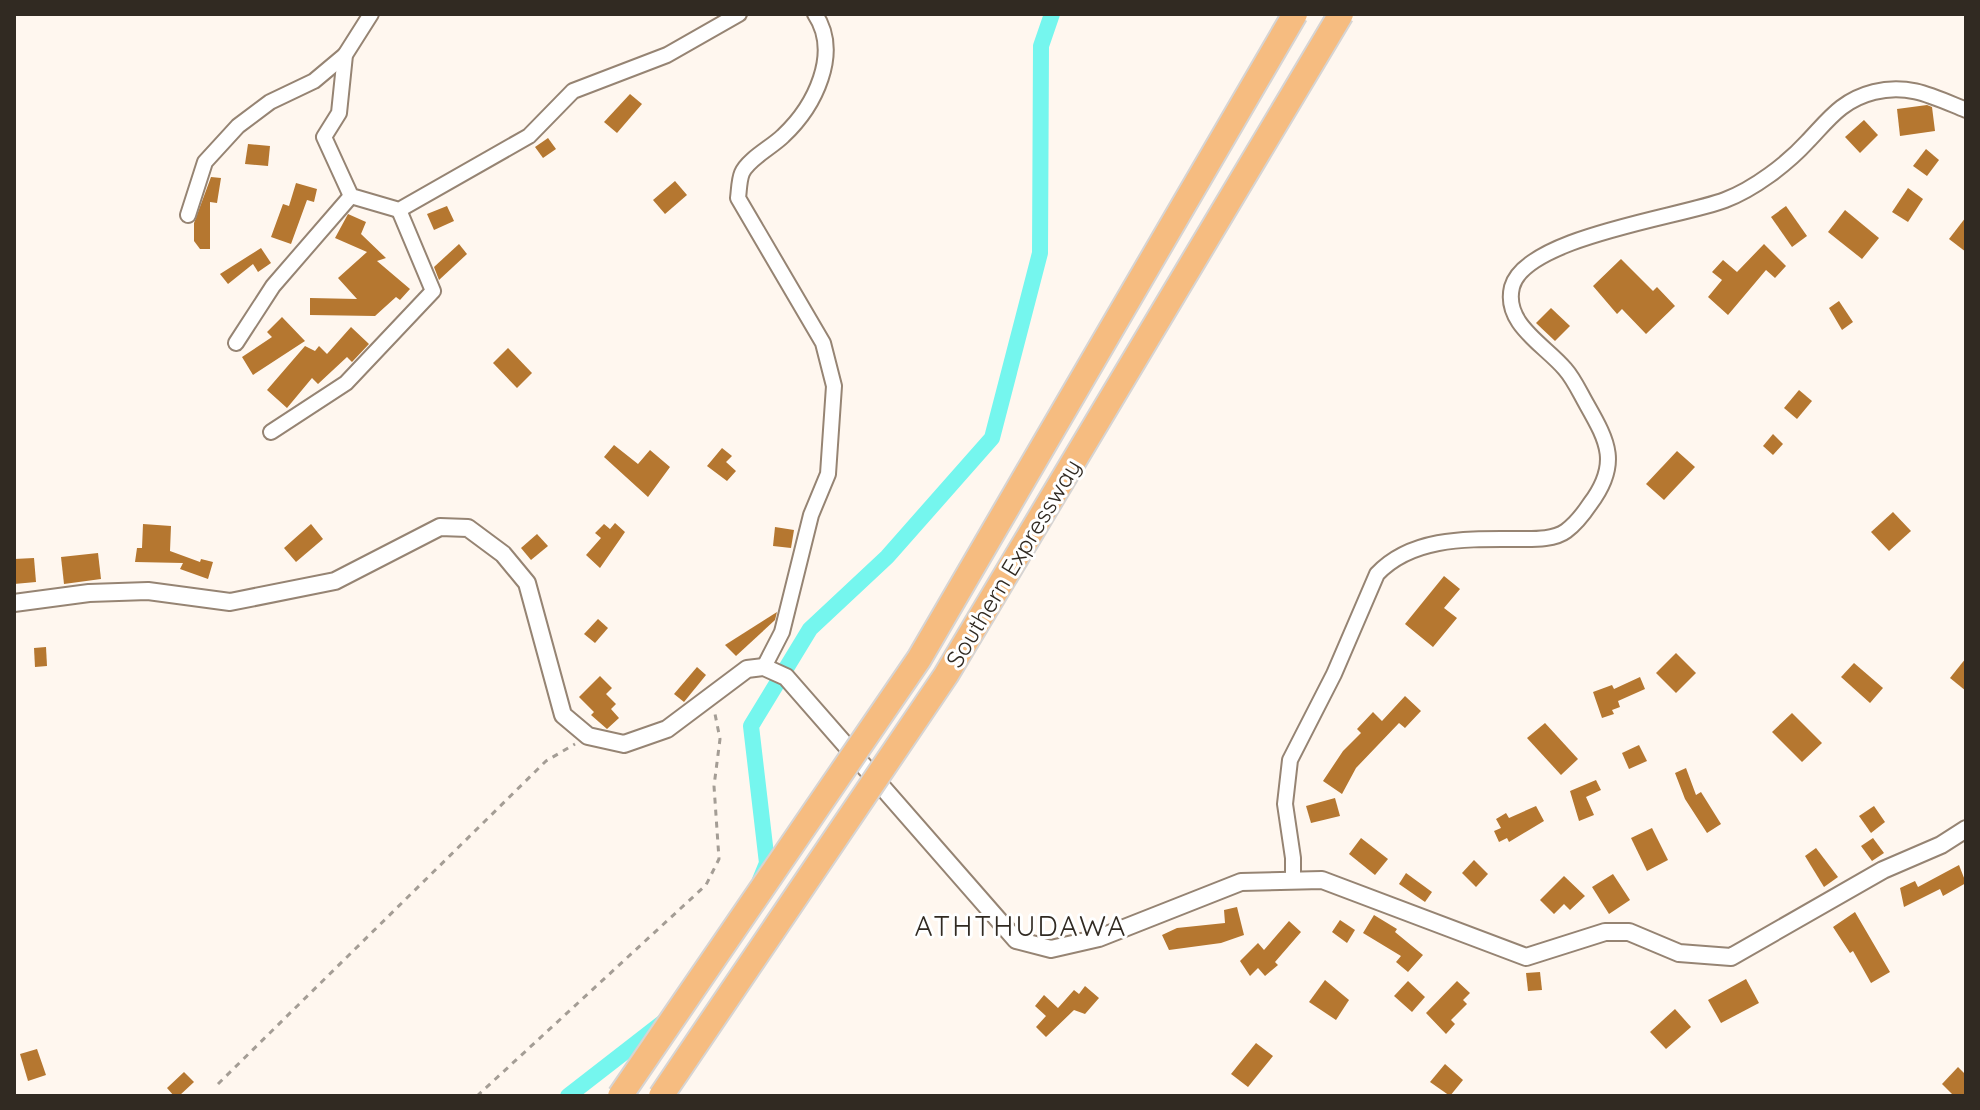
<svg xmlns="http://www.w3.org/2000/svg" width="1980" height="1110" viewBox="0 0 1980 1110" font-family="Quicksand,sans-serif">
  <style>
    .lines { fill: none; stroke-linecap: round; stroke-linejoin: round }
    .canal { stroke: #75f6ee; stroke-width: 16 }
    .building { fill: #b57730 }
    .minor-casing { stroke: #968473; stroke-width: 18 }
    .tertiary-casing { stroke: #968473; stroke-width: 20 }
    .path { stroke: #a49d95; stroke-width: 3; stroke-dasharray: 6 6; stroke-linecap: butt }
    .minor { stroke: #fff; stroke-width: 14 }
    .tertiary { stroke: #fff; stroke-width: 16 }
    .motorway-bridge-casing { stroke: #d6d4d3; stroke-width: 28; stroke-linecap: butt }
    .motorway-bridge { stroke: #f6bc80; stroke-width: 24 }
    .labels { text-anchor: middle; dominant-baseline: central; stroke-width: 6; stroke-linejoin: round; paint-order: stroke }
    .street-label { font-size: 24px; fill: #312a22; stroke: #fff }
    .quarter-label { font-size: 28px; letter-spacing: 2px; fill: #312a22; stroke: #fff }
  </style>
  <rect width="100%" height="100%" fill="#fff7ef"/>
  <g class="lines">
    <!-- canal -->
    <g class="canal">
      <path d="M760 880 767 863 751 726 810 629 887 557 992 438 1040 253 1041 46 1052 14"/>
      <path d="M568 1096 666 1020"/>
    </g>
  </g>
  <!-- building -->
  <g class="building">
    <path d="M630 94 642 104 617 133 604 122Z"/>
    <path d="M1927 105 1932 107 1935 131 1900 136 1897 109Z"/>
    <path d="M1864 120 1878 135 1860 153 1845 137Z"/>
    <path d="M548 138 556 149 543 158 535 147Z"/>
    <path d="M248 144 270 146 268 166 245 164Z"/>
    <path d="M1926 149 1939 160 1927 176 1913 166Z"/>
    <path d="M211 177 221 178 217 203 210 202V249H200L194 241V223Z"/>
    <path d="M675 181 687 195 665 214 653 200Z"/>
    <path d="M296 183 317 189 314 202 307 200 291 244 271 237 283 204 289 206Z"/>
    <path d="M1908 188 1923 199 1908 222 1892 212Z"/>
    <path d="M447 206 454 221 434 230 427 214Z"/>
    <path d="M1786 206 1807 236 1792 247 1771 217Z"/>
    <path d="M1845 210 1879 238 1862 259 1828 232Z"/>
    <path d="M348 214 366 222 361 234 386 258 377 261 410 289 400 300 396 297 375 316 310 315V298L357 299 338 278 367 252 335 238Z"/>
    <path d="M1966 217V252L1949 239Z"/>
    <path d="M459 244 467 254 439 280 434 267Z"/>
    <path d="M1764 244 1786 266 1775 278 1766 270 1728 315 1708 297 1722 280 1712 272 1723 260 1737 272Z"/>
    <path d="M261 248 271 263 258 272 253 264 228 284 220 274Z"/>
    <path d="M1621 259 1653 291 1657 287 1675 306 1646 334 1622 309 1617 314 1593 286Z"/>
    <path d="M1839 301 1853 322 1842 330 1829 308Z"/>
    <path d="M1551 308 1570 326 1555 341 1536 323Z"/>
    <path d="M282 317 305 341 253 375 242 357 272 337 267 332Z"/>
    <path d="M351 327 369 344 352 362 347 357 318 384 312 378 287 408 267 390 305 346 315 351 319 346 327 354Z"/>
    <path d="M508 348 532 373 517 388 493 363Z"/>
    <path d="M1799 390 1812 401 1797 419 1784 408Z"/>
    <path d="M1773 434 1783 444 1773 455 1763 446Z"/>
    <path d="M614 445 638 464 650 450 670 467 648 497 604 457Z"/>
    <path d="M722 448 732 456 726 462 736 471 727 481 707 466Z"/>
    <path d="M1677 451 1695 467 1664 500 1646 484Z"/>
    <path d="M1893 512 1911 531 1889 551 1871 532Z"/>
    <path d="M615 523 625 532 600 568 586 555 601 538 595 533 604 524 610 529Z"/>
    <path d="M143 524 171 526 170 551 200 562 201 559 213 562 208 579 180 569 183 563 135 562 137 548H142Z"/>
    <path d="M311 524 323 539 296 562 284 548Z"/>
    <path d="M775 527 794 530 791 548 773 546Z"/>
    <path d="M537 534 548 546 531 560 521 548Z"/>
    <path d="M98 553 101 579 64 584 61 557Z"/>
    <path d="M34 558 36 582 14 584V559Z"/>
    <path d="M1444 576 1460 589 1444 608 1457 618 1433 647 1405 624Z"/>
    <path d="M777 612 775 620 736 656 725 645Z"/>
    <path d="M598 619 608 628 595 643 584 634Z"/>
    <path d="M46 647 47 666 35 667 34 648Z"/>
    <path d="M1676 653 1696 673 1676 693 1656 673Z"/>
    <path d="M1966 658V691L1950 678Z"/>
    <path d="M1854 663 1883 688 1870 703 1841 677Z"/>
    <path d="M697 667 706 675 684 702 674 694Z"/>
    <path d="M600 676 612 688 606 694 616 704 611 709 619 718 607 729 591 715 594 712 579 697Z"/>
    <path d="M1640 677 1645 689 1618 701 1620 707 1612 710 1614 714 1602 718 1593 692 1612 685 1614 689Z"/>
    <path d="M1405 696 1421 711 1405 728 1399 723 1356 768 1342 794 1323 781 1343 751 1361 733 1357 729 1373 712 1382 721Z"/>
    <path d="M1792 713 1822 743 1802 762 1772 732Z"/>
    <path d="M1545 723 1578 759 1561 775 1527 738Z"/>
    <path d="M1639 745 1647 761 1629 769 1622 753Z"/>
    <path d="M1686 768 1696 795 1701 792 1721 824 1707 833 1685 799 1675 773Z"/>
    <path d="M1596 780 1601 790 1586 797 1594 815 1579 821 1570 791Z"/>
    <path d="M1335 798 1340 816 1311 823 1306 806Z"/>
    <path d="M1536 806 1544 821 1509 842 1507 838 1499 842 1494 831 1501 828 1496 819 1506 813 1509 818Z"/>
    <path d="M1874 806 1885 822 1871 833 1859 816Z"/>
    <path d="M1652 828 1668 860 1647 871 1631 838Z"/>
    <path d="M1361 838 1388 859 1375 875 1349 854Z"/>
    <path d="M1873 838 1884 853 1872 861 1861 846Z"/>
    <path d="M1816 848 1838 877 1824 887 1805 856Z"/>
    <path d="M1474 860 1488 874 1476 887 1462 873Z"/>
    <path d="M1959 865 1966 883 1943 896 1940 889 1904 907 1900 888 1915 881 1918 887Z"/>
    <path d="M1406 873 1432 892 1425 902 1399 884Z"/>
    <path d="M1613 874 1630 900 1609 914 1592 887Z"/>
    <path d="M1564 876 1585 896 1570 910 1564 904 1554 914 1540 900Z"/>
    <path d="M1237 907 1244 935 1221 943 1169 950 1162 935 1177 928 1225 923 1224 910Z"/>
    <path d="M1855 912 1890 972 1871 983 1853 951 1850 953 1833 927Z"/>
    <path d="M1374 915 1397 929 1395 932 1423 955 1408 972 1396 962 1401 956 1363 933Z"/>
    <path d="M1340 920 1355 930 1347 943 1332 932Z"/>
    <path d="M1289 921 1301 932 1275 962 1278 965 1265 976 1258 968 1250 976 1240 961 1258 943 1264 950Z"/>
    <path d="M1540 972 1542 990 1528 991 1526 973Z"/>
    <path d="M1746 979 1759 1003 1721 1023 1708 1000Z"/>
    <path d="M1325 980 1349 1000 1336 1020 1309 1002Z"/>
    <path d="M1408 981 1425 997 1412 1012 1394 996Z"/>
    <path d="M1457 981 1470 993 1463 1000 1467 1004 1451 1020 1455 1024 1446 1034 1426 1013Z"/>
    <path d="M1085 986 1099 998 1085 1014 1074 1010 1046 1037 1036 1027 1046 1016 1035 1006 1044 995 1058 1008 1074 990 1079 994Z"/>
    <path d="M1675 1009 1691 1027 1666 1049 1650 1032Z"/>
    <path d="M1256 1043 1273 1056 1248 1087 1231 1074Z"/>
    <path d="M37 1049 46 1075 28 1081 20 1054Z"/>
    <path d="M1445 1064 1463 1080 1450 1096 1430 1082Z"/>
    <path d="M1958 1067 1966 1075V1096H1954L1942 1084Z"/>
    <path d="M184 1072 194 1082 179 1096H174L167 1088Z"/>
  </g>
  <g class="lines">
    <defs>
      <g id="minor">
        <path d="M371 14 345 55 339 113 324 137 351 196 399 210 529 136 573 91 667 55 739 14"/>
        <path d="M188 215 205 162 238 126 270 102 314 81 345 55"/>
        <path d="M236 343 273 286 351 196"/>
        <path d="M271 432 346 383 433 291 399 210"/>
        <path d="M764 667 782 632 811 515 828 474 834 386 823 343 738 198C739 191 739 180 742 173 748 159 772 147 783 136 815 106 841 53 815 14"/>
        <path d="M1293 881V858L1285 804 1290 760 1334 674 1377 574C1413 536 1470 539 1519 539 1533 539 1554 540 1566 531 1574 525 1584 513 1590 504 1620 464 1608 442 1587 405 1580 393 1574 379 1565 369 1545 345 1503 324 1512 287 1525 237 1681 217 1725 200 1754 189 1787 164 1808 141 1829 119 1842 100 1874 92 1909 83 1934 97 1966 110"/>
      </g>
      <path id="tertiary" d="M14 603 89 593 148 591 230 602 335 581 440 527 468 528 503 554 527 583 563 715 588 736 624 744 667 729 747 669 764 667 786 677 1016 940 1051 949 1099 938 1241 882 1322 880 1526 957 1605 932H1629L1679 953 1731 957 1883 870 1941 845 1966 829"/>
    </defs>
    <!-- minor casing -->
    <use href="#minor" class="minor-casing"/>
    <!-- tertiary casing -->
    <use href="#tertiary" class="tertiary-casing"/>
    <!-- path -->
    <g class="path">
      <path d="M218 1084 546 761 575 744"/>
      <path d="M477 1096 706 885 719 859 714 786 720 739 715 714"/>
    </g>
    <!-- minor -->
    <use href="#minor" class="minor"/>
    <!-- tertiary -->
    <use href="#tertiary" class="tertiary"/>
    <defs>
      <g id="motorway-bridge">
        <path d="M620 1096 919 659 1295 14"/>
        <path d="M661 1096 946 675 1341 14"/>
      </g>
    </defs>
    <!-- motorway-bridge casing -->
    <use href="#motorway-bridge" class="motorway-bridge-casing"/>
    <!-- motorway-bridge -->
    <use href="#motorway-bridge" class="motorway-bridge"/>
  </g>
  <g class="labels">
    <!-- street labels -->
    <g class="street-label">
      <text transform="translate(1013 563) rotate(-59)">Southern Expressway</text>
    </g>
    <!-- quarter labels -->
    <g class="quarter-label">
      <text x="1021" y="925">ATHTHUDAWA</text>
    </g>
  </g>
  <!-- border -->
  <rect width="1980" height="1110" fill="none" stroke="#312a22" stroke-width="32"/>
</svg>
